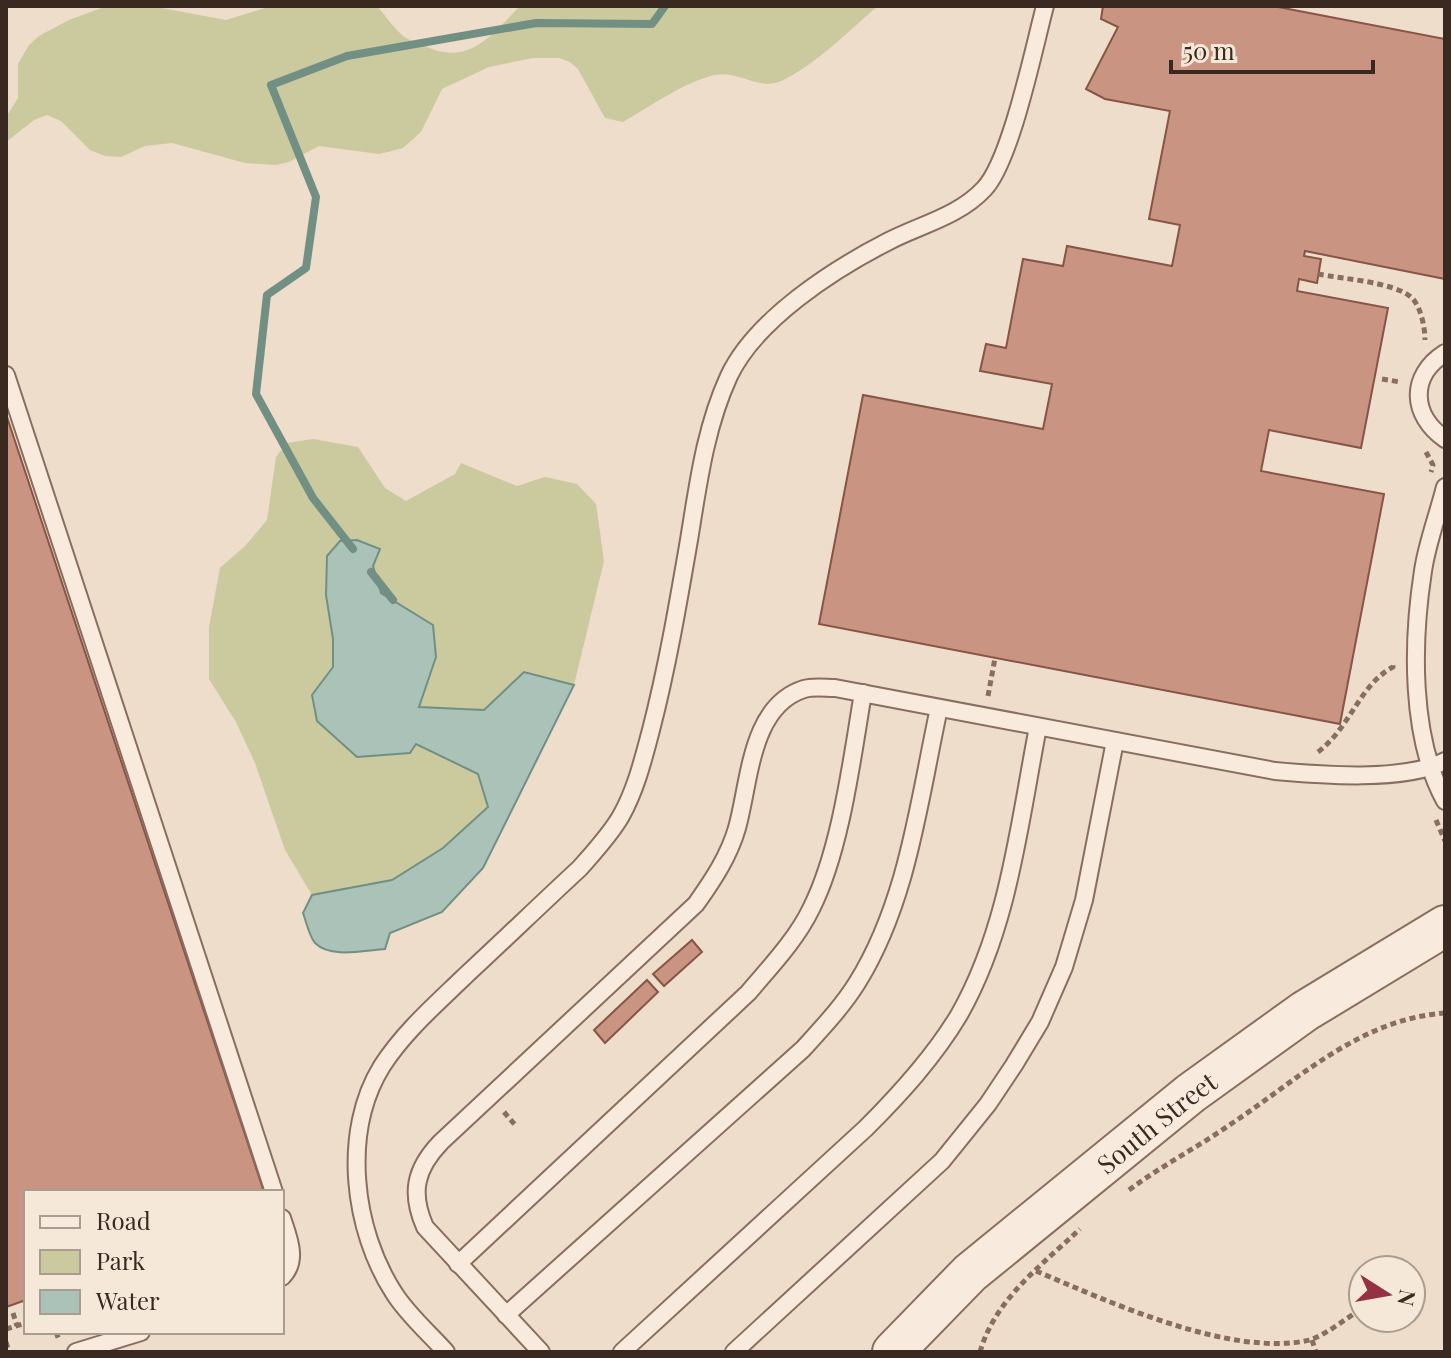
<svg xmlns="http://www.w3.org/2000/svg" width="1451" height="1358" viewBox="0 0 1451 1358" font-family="'Playfair Display',serif">
  <style>
    .green { fill: #cbc99e }
    .water { fill: #aac2b7; stroke: #719083; stroke-width: 2 }
    .lines { fill: none; stroke-linecap: round; stroke-linejoin: round }
    .stream { stroke: #719083; stroke-width: 8 }
    .building { fill: #c99481; stroke: #875546; stroke-width: 2 }
    .service-casing { stroke: #896e5f; stroke-width: 20 }
    .tertiary-casing { stroke: #896e5f; stroke-width: 44 }
    .path { stroke: #896e5f; stroke-width: 5; stroke-dasharray: 6 4; stroke-linecap: butt }
    .service { stroke: #f8ebdd; stroke-width: 16 }
    .tertiary { stroke: #f8ebdd; stroke-width: 40 }
    .labels { text-anchor: middle; dominant-baseline: central; stroke-width: 7; stroke-linejoin: round; paint-order: stroke }
    .street-label { font-size: 26px; fill: #3a2921; stroke: #f5e8d9 }
  </style>
  <rect width="100%" height="100%" fill="#edddca"/>
  <!-- green -->
  <g class="green">
    <path d="M107 6H151L226 20 272 6H377C385 15 393 27 402 35 408 40 417 43 425 46 469 67 492 35 520 6H878C848 31 817 64 781 81 760 91 738 70 715 75 686 81 649 107 623 122L605 118 578 69 570 62 559 58H533L489 67 442 89 421 132 403 148 379 154 319 146 289 162 276 165 245 163 172 143 145 146 121 157 105 156 90 150 61 121 47 115 34 120 6 142V117L18 98V64L29 45 39 36 69 20Z"/>
    <path d="M313 439 358 447 385 488 406 501 455 474 461 463 517 486 545 477 577 484 596 504 604 561 574 685 524 672 485 710 419 707 436 657 433 625 381 593 373 566 379 549 326 595 333 639V667L312 695 478 774 489 807 443 848 392 880 312 895 285 850 255 763 236 722 209 679V627L220 568 246 545 267 520 276 457 287 443Z"/>
  </g>
  <!-- water -->
  <path class="water" d="M357 540 380 549 373 566 381 593 433 625 436 657 419 707 484 710 524 672 574 685 483 868 442 912 390 933 385 949C365 950 331 959 315 943 309 936 306 921 303 913L312 895 392 880 443 848 488 807 478 774 416 744 410 753 357 757 317 721 312 695 333 667V639L326 595 327 556 340 541Z"/>
  <g class="lines">
    <!-- stream -->
    <g class="stream">
      <path d="M353 549 313 498 256 394 267 295 306 268 316 197 271 85 347 56 536 23 652 24 665 6"/>
      <path d="M371 572 393 600"/>
    </g>
  </g>
  <!-- building -->
  <g class="building">
    <path d="M1103 6H1273L1445 39V279L1305 251 1304 256 1321 259 1317 283 1299 279 1297 291 1388 308 1361 448 1269 430 1261 471 1384 494 1340 724 819 624 863 395 1043 429 1052 384 980 371 986 344 1006 348 1023 259 1063 266 1067 246 1172 266 1180 225 1149 219 1170 111 1105 99 1086 89 1118 27 1101 19Z"/>
    <path d="M6 414 264 1192H26V1300L6 1307Z"/>
    <path d="M692 940 702 952 664 986 653 974Z"/>
    <path d="M647 980 658 992 605 1043 594 1030Z"/>
  </g>
  <g class="lines">
    <defs>
      <g id="service">
        <path d="M1445 353C1409 376 1411 415 1445 439"/>
        <path d="M6 375 274 1192"/>
        <path d="M1445 487C1438 515 1427 543 1423 571 1412 642 1410 737 1445 801"/>
        <path d="M282 1218C288 1237 299 1260 282 1277"/>
        <path d="M458 1264 748 993C770 967 796 940 811 909 841 850 852 758 863 693"/>
        <path d="M506 1315 803 1049C822 1028 842 1007 857 983 908 901 919 800 939 708"/>
        <path d="M76 1352 141 1332"/>
        <path d="M446 1352C429 1333 407 1314 394 1293 353 1230 341 1132 382 1066 404 1032 435 1005 464 977 503 941 541 904 580 868 594 852 610 835 621 816 636 789 643 760 651 730 667 668 678 604 689 540 698 485 705 428 729 376 756 319 834 269 889 241 920 225 959 216 984 189 1011 161 1034 47 1045 6"/>
        <path d="M541 1352 425 1227C410 1193 415 1169 441 1142L696 904C713 880 729 856 737 828 750 782 750 706 804 689 813 686 826 688 835 688L1275 771C1321 775 1404 782 1445 761"/>
        <path d="M622 1352 866 1128C900 1094 934 1057 959 1015 1009 927 1019 824 1038 727"/>
        <path d="M734 1352 942 1161 988 1104 1014 1065 1040 1022 1064 967 1084 900 1115 741"/>
      </g>
      <g id="tertiary">
        <path id="s1" d="M893 1352 970 1273 1191 1093 1305 1011 1445 926"/>
      </g>
    </defs>
    <!-- service casing -->
    <use href="#service" class="service-casing"/>
    <!-- tertiary casing -->
    <use href="#tertiary" class="tertiary-casing"/>
    <!-- path -->
    <g class="path">
      <path d="M1318 274C1342 279 1395 282 1412 298 1421 307 1425 328 1425 340"/>
      <path d="M1382 379 1400 382"/>
      <path d="M1426 452 1433 465 1431 472"/>
      <path d="M988 696 995 658"/>
      <path d="M1318 752C1351 727 1359 685 1393 667V662"/>
      <path d="M1436 820 1445 841"/>
      <path d="M504 1112 516 1126"/>
      <path d="M1129 1190C1161 1166 1198 1147 1231 1124 1299 1079 1360 1019 1445 1013"/>
      <path d="M1036 1271C1110 1302 1230 1358 1310 1340 1329 1333 1346 1318 1363 1308"/>
      <path d="M13 1313 17 1326"/>
      <path d="M6 1329 26 1323"/>
      <path d="M56 1332 59 1340"/>
      <path d="M1312 1340 1316 1352"/>
      <path d="M6 1342 9 1352"/>
      <path d="M980 1352C995 1299 1042 1265 1080 1229"/>
    </g>
    <!-- service -->
    <use href="#service" class="service"/>
    <!-- tertiary -->
    <use href="#tertiary" class="tertiary"/>
  </g>
  <g class="labels">
    <!-- street labels -->
    <g class="street-label">
      <text stroke="none"><textPath href="#s1" startOffset="350">South Street</textPath></text>
    </g>
  </g>
  <!-- border -->
  <rect width="1451" height="1358" fill="none" stroke="#3a2921" stroke-width="16"/>
  <!-- legend -->
  <rect x="24" y="1190" width="260" height="144" fill="#f5e8d9" stroke="#aa9c8f" stroke-width="2"/>
  <rect x="40" y="1216" width="40" height="12" fill="#f8ebdd" stroke="#aa9c8f" stroke-width="2"/>
  <text x="96" y="1230" font-size="24" fill="#3a2921">Road</text>
  <rect x="40" y="1250" width="40" height="24" fill="#cbc99e" stroke="#aa9c8f" stroke-width="2"/>
  <text x="96" y="1270" font-size="24" fill="#3a2921">Park</text>
  <rect x="40" y="1290" width="40" height="24" fill="#aac2b7" stroke="#aa9c8f" stroke-width="2"/>
  <text x="96" y="1310" font-size="24" fill="#3a2921">Water</text>
  <!-- north arrow -->
  <g transform="translate(1387 1294) rotate(101)"><circle r="38" fill="#f5e8d9" stroke="#aa9c8f" stroke-width="2"/>
  <path d="M0-6L14 30L0 20L-14 30Z" fill="#953142"/>
  <text y="-12" font-size="22" font-weight="bold" text-anchor="middle" fill="#3a2921">N</text>
  </g>
  <!-- scale -->
  <path d="M1171 60v12h202v-12" fill="none" stroke="#3a2921" stroke-width="4"/>
  <text x="1183" y="60" font-size="24" fill="#3a2921" stroke="#f5e8d9" stroke-width="6" paint-order="stroke">50 m</text>
</svg>
